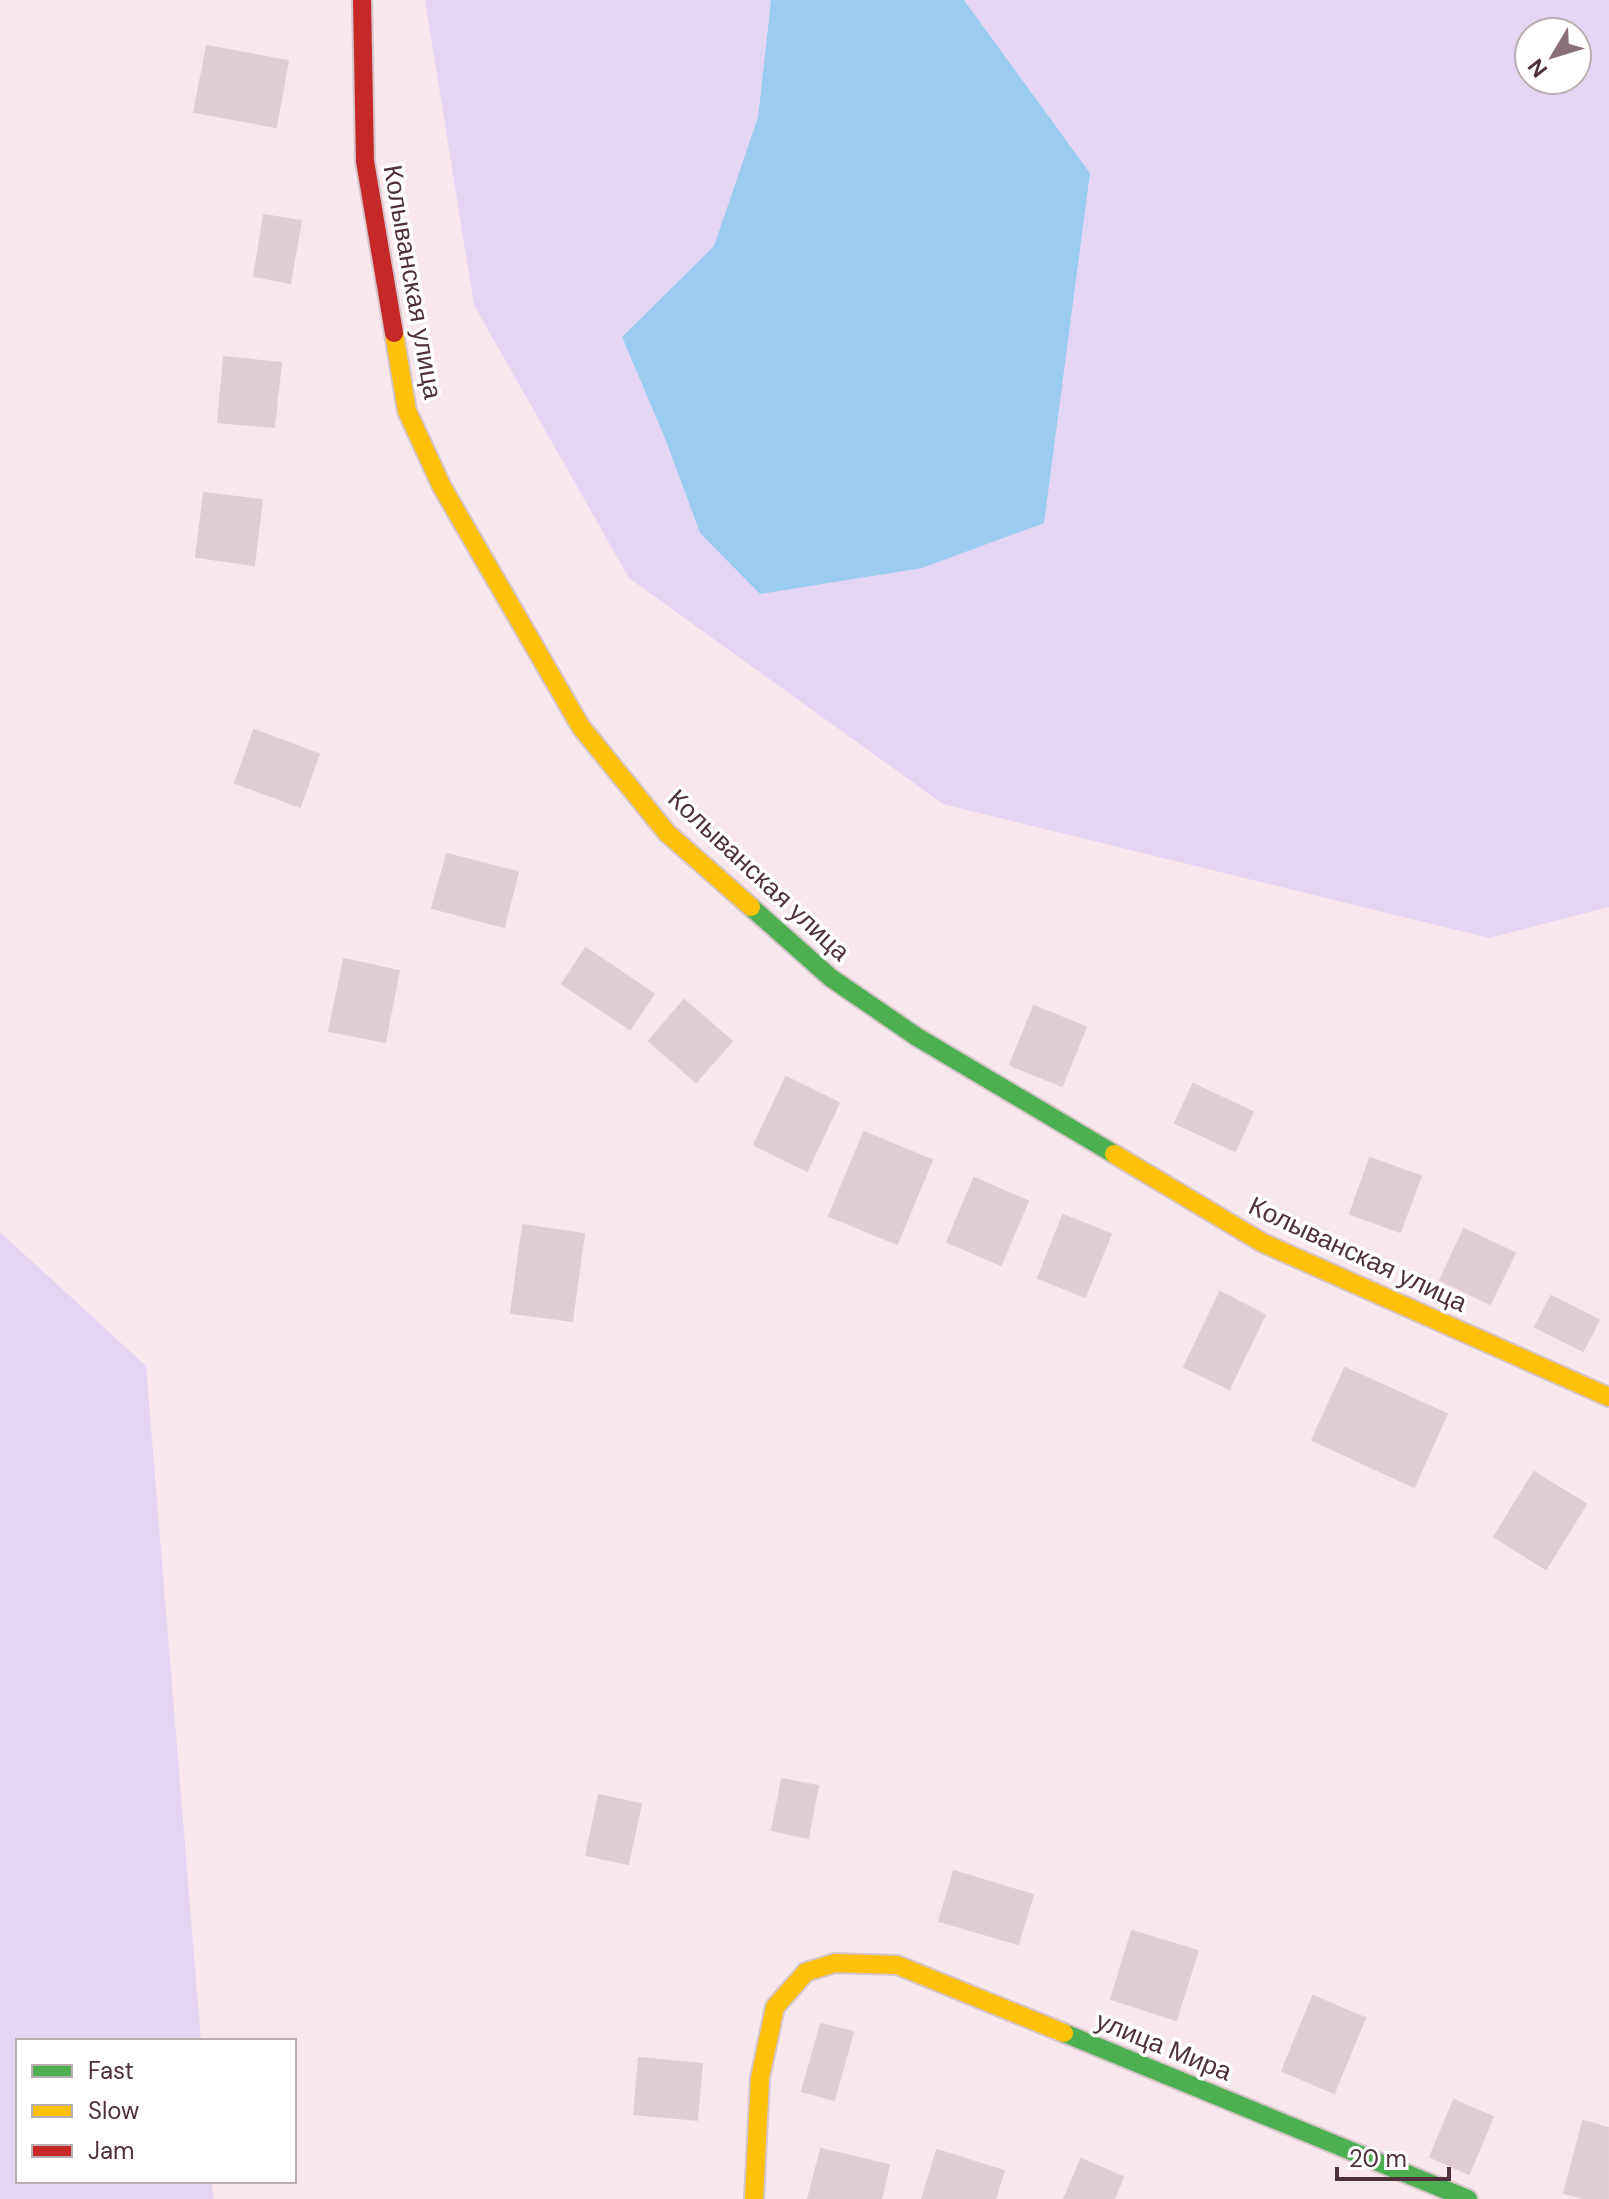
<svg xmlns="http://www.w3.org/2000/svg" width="1609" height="2199" viewBox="0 0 1609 2199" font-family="'DM Sans',sans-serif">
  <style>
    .green { fill: #e5d5f5; fill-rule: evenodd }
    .water { fill: #9accf0 }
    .building { fill: #e1ccd3; stroke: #e3cdd4; stroke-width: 2 }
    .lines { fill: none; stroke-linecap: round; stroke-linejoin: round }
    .fast-casing { stroke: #d5c4c9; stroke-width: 22 }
    .slow-casing { stroke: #d5c4c9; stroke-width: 22 }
    .jam-casing { stroke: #d5c4c9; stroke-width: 22 }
    .fast { stroke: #4caf50; stroke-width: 18 }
    .slow { stroke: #ffc107; stroke-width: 18 }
    .jam { stroke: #c62828; stroke-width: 18 }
    .labels { text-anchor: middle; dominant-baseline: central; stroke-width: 7; stroke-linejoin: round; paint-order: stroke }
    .street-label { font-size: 26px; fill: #4f313b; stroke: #fff }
  </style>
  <rect width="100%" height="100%" fill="#f8e7ec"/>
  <!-- green -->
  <g class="green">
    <path d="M425 0H771L758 117 714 246 622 337 666 441 700 533 1090 173 964 0H1609V907L1489 938 943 804 629 578 474 305ZM1529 32H1577V80H1529Z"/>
    <path d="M0 1232 146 1366 201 2041H18V2181H212L214 2199H0Z"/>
  </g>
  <!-- water -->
  <path class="water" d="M771 0H964L1090 173 1044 523 922 568 760 594 700 533 666 441 622 337 714 246 758 117Z"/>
  <!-- building -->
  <g class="building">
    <path d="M207 46 288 61 276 127 194 112Z"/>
    <path d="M264 215 301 221 290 283 254 276Z"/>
    <path d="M224 357 281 363 274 427 218 422Z"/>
    <path d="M204 493 262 500 254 565 196 557Z"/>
    <path d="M254 730 319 754 300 807 235 783Z"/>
    <path d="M447 854 518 872 504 927 432 908Z"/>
    <path d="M586 948 654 994 630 1029 562 984Z"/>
    <path d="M344 959 399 971 385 1042 329 1031Z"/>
    <path d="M684 1000 732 1041 696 1082 649 1041Z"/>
    <path d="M1034 1006 1086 1027 1062 1086 1010 1065Z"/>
    <path d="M786 1077 839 1103 807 1171 754 1145Z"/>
    <path d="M1193 1084 1253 1112 1235 1151 1175 1123Z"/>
    <path d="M864 1132 932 1160 897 1244 829 1216Z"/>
    <path d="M1370 1158 1421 1176 1400 1232 1350 1214Z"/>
    <path d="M974 1178 1028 1201 1001 1265 947 1242Z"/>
    <path d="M1063 1215 1111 1234 1085 1297 1038 1278Z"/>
    <path d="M523 1225 584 1234 572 1321 511 1313Z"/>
    <path d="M1464 1229 1515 1253 1490 1304 1440 1280Z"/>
    <path d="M1220 1292 1265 1315 1229 1389 1184 1367Z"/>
    <path d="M1551 1296 1599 1320 1583 1351 1535 1327Z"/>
    <path d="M1345 1368 1447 1414 1414 1487 1312 1440Z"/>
    <path d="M1534 1472 1586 1504 1546 1569 1494 1537Z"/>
    <path d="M782 1779 818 1786 808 1838 772 1830Z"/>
    <path d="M599 1795 641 1804 628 1864 586 1855Z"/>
    <path d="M954 1871 1033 1895 1018 1944 939 1921Z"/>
    <path d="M1132 1931 1198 1951 1176 2020 1111 1999Z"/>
    <path d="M1313 1996 1365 2018 1334 2093 1282 2071Z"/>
    <path d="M821 2024 853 2032 834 2100 802 2091Z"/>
    <path d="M639 2058 702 2064 697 2120 634 2114Z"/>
    <path d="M1454 2100 1493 2117 1469 2174 1430 2157Z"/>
    <path d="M1583 2121 1609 2128V2199H1588L1564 2193Z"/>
    <path d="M821 2149 889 2165 881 2199H808Z"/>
    <path d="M937 2150 1004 2171 995 2199H922Z"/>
    <path d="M1081 2159 1123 2177 1114 2199H1064Z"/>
  </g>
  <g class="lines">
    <defs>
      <g id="fast">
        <path d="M751 907 831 978 917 1037 1114 1154"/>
        <path d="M1064 2033 1468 2199"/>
      </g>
      <g id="slow">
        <path d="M394 333 407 411 442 487 581 727 667 833 751 907"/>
        <path d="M1114 1154 1263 1243 1609 1397"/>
        <path d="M754 2199 760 2078 775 2007 806 1972 835 1963 897 1965 1064 2033"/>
      </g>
      <path id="jam" d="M362 0 365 161 394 333"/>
    </defs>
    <!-- fast casing -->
    <use href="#fast" class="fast-casing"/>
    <!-- slow casing -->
    <use href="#slow" class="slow-casing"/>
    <!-- jam casing -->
    <use href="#jam" class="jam-casing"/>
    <!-- fast -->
    <use href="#fast" class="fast"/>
    <!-- slow -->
    <use href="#slow" class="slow"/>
    <!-- jam -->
    <use href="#jam" class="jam"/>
  </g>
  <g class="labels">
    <!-- street labels -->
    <g class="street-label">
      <text transform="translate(413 282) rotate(80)">Колыванская улица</text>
      <text transform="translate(759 875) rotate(43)">Колыванская улица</text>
      <text transform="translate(1358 1254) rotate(25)">Колыванская улица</text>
      <text transform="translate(1164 2046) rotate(22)">улица Мира</text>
    </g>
  </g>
  <!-- legend -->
  <rect x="16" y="2039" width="280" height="144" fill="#ffffff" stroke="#b9adb1" stroke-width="2"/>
  <rect x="32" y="2065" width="40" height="12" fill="#4caf50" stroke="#b9adb1" stroke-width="2"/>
  <text x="88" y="2079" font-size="24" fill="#4f313b">Fast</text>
  <rect x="32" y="2105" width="40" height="12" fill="#ffc107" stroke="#b9adb1" stroke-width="2"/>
  <text x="88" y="2119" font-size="24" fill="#4f313b">Slow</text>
  <rect x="32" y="2145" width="40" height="12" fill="#c62828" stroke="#b9adb1" stroke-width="2"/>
  <text x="88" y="2159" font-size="24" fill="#4f313b">Jam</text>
  <!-- north arrow -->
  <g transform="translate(1553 56) rotate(232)"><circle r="38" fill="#ffffff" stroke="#b9adb1" stroke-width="2"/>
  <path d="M0-6L14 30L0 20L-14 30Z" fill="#8a7179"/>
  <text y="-12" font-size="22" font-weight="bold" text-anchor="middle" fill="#4f313b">N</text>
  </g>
  <!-- scale -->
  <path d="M1337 2167v12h112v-12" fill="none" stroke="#4f313b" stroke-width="4"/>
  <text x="1349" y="2167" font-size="24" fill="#4f313b" stroke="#ffffff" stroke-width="6" paint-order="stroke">20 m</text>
</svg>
